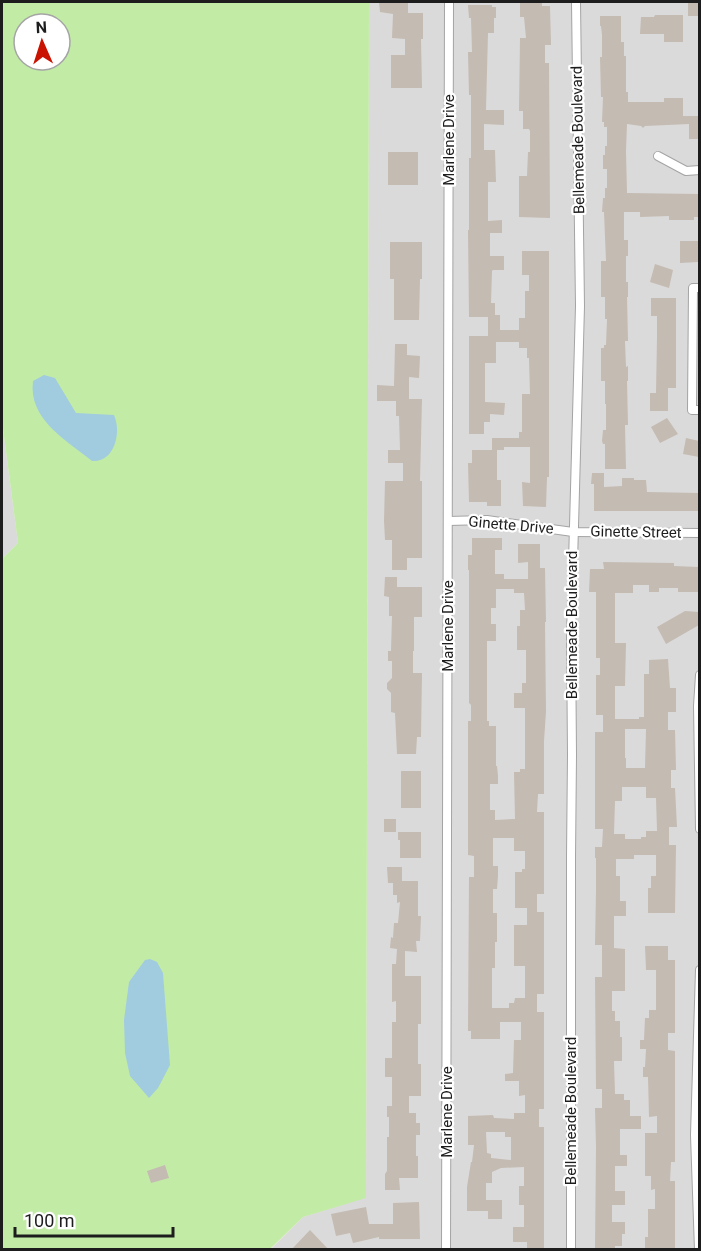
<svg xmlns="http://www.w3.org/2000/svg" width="701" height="1251" viewBox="0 0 701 1251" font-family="Roboto,sans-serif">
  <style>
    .residential { fill: #dbdada }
    .grass { fill: #c2eca6; fill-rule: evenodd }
    .water { fill: #a1cbdf }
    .building { fill: #c4bbb2; fill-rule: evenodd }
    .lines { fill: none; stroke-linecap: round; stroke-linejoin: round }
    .street-casing { stroke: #a4a4a4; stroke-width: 10 }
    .street { stroke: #fff; stroke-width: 8 }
    .labels { text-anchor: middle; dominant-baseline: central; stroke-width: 4.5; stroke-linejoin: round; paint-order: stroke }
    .street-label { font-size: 15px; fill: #1d1d1d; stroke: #fff }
  </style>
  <rect width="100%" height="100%" fill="#efece2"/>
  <!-- residential -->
  <g class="residential">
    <path d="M369 2H699V1249L270 1250 303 1217 366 1197Z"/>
    <path d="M2 421 18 543 2 559Z"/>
  </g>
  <!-- grass -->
  <path class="grass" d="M2 2H369L366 1198 303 1217 270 1249 2 1250V559L18 543 2 421ZM24 24H60V60H24Z"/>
  <!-- water -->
  <g class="water">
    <path d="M44 375 55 378 76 413 114 415C122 433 114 463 92 461 66 440 28 419 33 381Z"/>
    <path d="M150 959 157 962 163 973 170 1065 158 1088 149 1098 130 1076 125 1053 124 1020 129 982 145 960Z"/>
  </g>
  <!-- building -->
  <g class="building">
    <path d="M379 2H408V13H423V39H421L422 88H391V55H405V39L392 38 393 14 380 12Z"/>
    <path d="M520 2H542V6H550L551 45H545V63H549L550 218 519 217V176H527L528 152H530V131L529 129H523V111H519L520 38H526L524 17H520Z"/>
    <rect x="688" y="2" width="11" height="14"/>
    <path d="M468 5H492V7H496V18H494V33H488L486 110H504V125L484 124V150H495L496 182H488V221L502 220V233H490V256H504V270H493L492 271 491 303H495V315H500V330H519V318H525V291H529V275H522V251H549V477H547L546 507 523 506 522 482 530 483V447H504V450H497V480H501V506H487V502H469L468 463H472V450H492V438H519V432H522V394H530L529 358H527V348H519V342H496V363H485V402L505 403 504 415 490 414V422H484V434H469V336H488V317H469L468 230H469V158H471V95H469L468 52H472L471 18H469Z"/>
    <path d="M655 15H683V42H664V34H640L641 17H654Z"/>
    <path d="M600 16H621V42H624V56H626V92H628V102H664V98H683V116H699V139H689V124L645 126 643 128 641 126 627 124 626 151 627 193 699 194V217H694V220H669V216L640 217V212H624V240H628V256H626V282H628V297H627L628 341H625L626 367 628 366V381H627L628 425H625L626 469H605V444H603L602 441 603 430H606V404H605V381H601V348H604V345H606L607 319H605V297H601V261H606L604 212H602L603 198H605V188H607V169H603V155H605V146H607V127H604V122H602L603 97H601L600 57H602V35L601 26H600Z"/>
    <rect x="388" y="152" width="30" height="33"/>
    <path d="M680 241H699L698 262 680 263Z"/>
    <path d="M390 242H422V279H420L419 320H394V279H390Z"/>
    <path d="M655 264 673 270 669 288 650 282Z"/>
    <path d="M651 298H676V388H668V411H650V393H656L657 337V316H651Z"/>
    <path d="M395 344H407V355L420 356 419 378 409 377V399H422L420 481H422V558H407V570H392V540H385L384 521 385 481H403V463H388V450H400L399 416H396V401H377V385L394 386Z"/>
    <path d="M667 418 678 434 660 443 651 427Z"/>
    <path d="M686 438 699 441V457L683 454Z"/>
    <path d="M592 473H604V487L622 486V478H634V480H646L647 492 699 493V511H594V484H591Z"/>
    <path d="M472 538H502V550H495V574H504V579H528V562L518 563V544H540V568H545L546 622H545L546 712 544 741V794H538L537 812H544V894H537V912H544V994H537V1012H544V1109H539V1127H544V1250H527V1242H513V1227H524V1205H519V1186H524V1167L501 1168 492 1172V1183H486V1200H502V1219H488V1211H467V1187L471 1162H472L474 1145H468V1116L493 1115 494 1118 514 1119V1113H525V1095L519 1096V1081H505V1074L513 1073 514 1040H521V1022H500V1039H471V1031H468L469 877H474V856L468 855V721H471V705L469 703V570H468V555H472ZM496 589H514V593H524L525 610H520V626H517V650H526V683H522V693H514V708H525V769H520V772H514L515 819 495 820V810H490V784H498V776L497 766H496V726H489V721H487V641H496V624H491V608H496ZM493 838H514V851H525V869H522V872H515V908H527V925H514V966H525V998H515L514 1003H509V1008H492V968H495V942H497V913H493V889H497L498 876V866H493ZM486 1132H505V1137H511V1160L491 1158V1154L487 1153Z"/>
    <path d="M603 562 674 563V566L699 567V592H678V588H659V592H649V585H633V593H615V643H626L625 686H615V719H639V717H644V674H649V660L668 659 670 688H676V712H668V730H675L676 770H671V788H675L677 827H669V845H676L675 913H648V888H651V876H656V855H634V859H616V876H620V901H626V916H614V948L625 949V991H612V1011H615V1021H620V1037H622V1061H614L615 1094H624V1100H630V1116H641V1129H620V1155H627V1166H615V1191H625V1205H612V1222H625V1234H622V1246H615V1250H595L596 1147 595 1108H602V1089H596L595 977H602V945H595L596 891V858H595V847H602L603 829H595V732H603V715H596V675H600V658H596V592H589L590 569H604ZM625 729H646L645 768H626V758H625ZM622 787H646V798H656L657 831H646V837H641V839H625V834H614L615 801H622Z"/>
    <path d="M385 577H397V587H422V617H414V651H413V673H422L421 737H417L416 754H397L395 713 391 712V693L387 689V683L392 678V661H388V651H391L392 616H389V597L384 596Z"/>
    <path d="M685 611 699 612V625L666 644 657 627Z"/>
    <rect x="401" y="771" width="20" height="37"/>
    <rect x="384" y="819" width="12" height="13"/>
    <path d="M398 832H421V858H400V840H398Z"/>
    <path d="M387 867H402V881H418V916H421L420 941H416L417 952 405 951V976H421V1024H418V1064H421V1096H409V1113H416V1123H420V1135H416V1156H418V1178H399L400 1190H385V1174L387 1171V1137H389V1117H387V1106H392V1077H385V1058H392V1022H396V1001L392 1002V964H396L397 949 390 948 391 937 393 938 394 923H398L400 902 397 903V895H393V883H388Z"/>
    <path d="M645 946H668V960H675V1033H668V1050L675 1051V1162H671L670 1181H675V1250H645V1237H648V1209H655V1189L651 1190V1176H645V1133H657V1116L649 1117 648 1077H643V1067H645L646 1049H640V1040H644L645 1018H649V1010H656V970H646Z"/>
    <path d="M165 1165 169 1178 151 1183 147 1171Z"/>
    <path d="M419 1202 420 1239H379V1237L353 1243 350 1233 336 1236 331 1214 366 1207 369 1224H393V1203Z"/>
    <path d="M310 1230 329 1250H291Z"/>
  </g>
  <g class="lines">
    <defs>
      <g id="street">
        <path d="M658 156 686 171 700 170"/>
        <path d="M700 288H693L692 410H700"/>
        <path d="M448 521 487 520 573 532 700 533"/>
        <path d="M700 675 698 706 700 829"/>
        <path d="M446 1250 449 2"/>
        <path d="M571 1250V857L572 755 571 636 580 306 576 2"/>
        <path d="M699 1250 695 1135 700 970"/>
      </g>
    </defs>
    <!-- street casing -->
    <use href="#street" class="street-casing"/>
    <!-- street -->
    <use href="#street" class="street"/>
  </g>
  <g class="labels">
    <!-- street labels -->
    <g class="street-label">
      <text transform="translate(449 140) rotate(-90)">Marlene Drive</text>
      <text transform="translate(578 140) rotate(-91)">Bellemeade Boulevard</text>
      <text transform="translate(511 525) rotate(5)">Ginette Drive</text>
      <text transform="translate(636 532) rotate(1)">Ginette Street</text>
      <text transform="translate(572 625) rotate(-90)">Bellemeade Boulevard</text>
      <text transform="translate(448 626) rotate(-90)">Marlene Drive</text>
      <text transform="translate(571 1111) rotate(-90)">Bellemeade Boulevard</text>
      <text transform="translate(447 1112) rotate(-90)">Marlene Drive</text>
    </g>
  </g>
  <!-- border -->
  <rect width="701" height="1251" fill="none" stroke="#1d1d1d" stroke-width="6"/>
  <!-- north arrow -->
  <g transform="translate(42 42) rotate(357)"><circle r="28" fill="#ffffff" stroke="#a5a5a5" stroke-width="1.5"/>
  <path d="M0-4.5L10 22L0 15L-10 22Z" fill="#ca1200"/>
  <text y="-9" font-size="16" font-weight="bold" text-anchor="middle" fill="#1d1d1d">N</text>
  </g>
  <!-- scale -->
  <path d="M15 1227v9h158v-9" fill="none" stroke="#1d1d1d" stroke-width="3"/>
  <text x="24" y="1227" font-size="18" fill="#1d1d1d" stroke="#ffffff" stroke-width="4.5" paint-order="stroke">100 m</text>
</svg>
